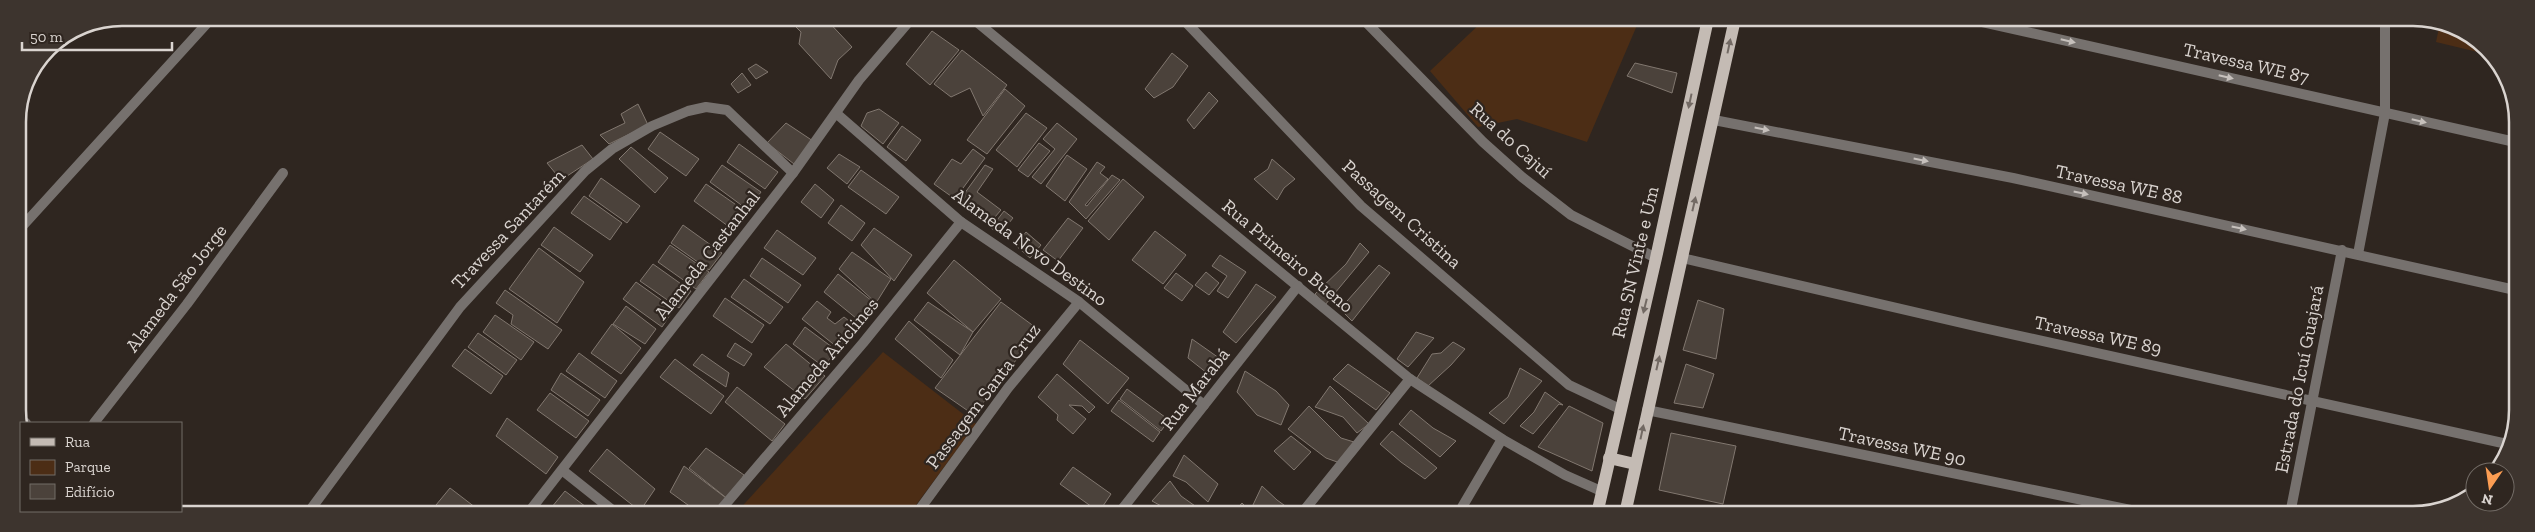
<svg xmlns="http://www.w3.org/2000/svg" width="2535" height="532" viewBox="0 0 2535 532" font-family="'Zilla Slab',serif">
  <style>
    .green { fill: #4c2d15 }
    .building { fill: #4b423b; stroke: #81776f }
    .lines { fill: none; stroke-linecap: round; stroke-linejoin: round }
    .minor { stroke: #76716e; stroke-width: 10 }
    .tertiary { stroke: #76716e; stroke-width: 10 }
    .primary { stroke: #c4bbb4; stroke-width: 12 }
    .oneway { fill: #c6c0bc }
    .oneway2 { fill: #726963 }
    .labels { text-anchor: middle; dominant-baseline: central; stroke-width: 4.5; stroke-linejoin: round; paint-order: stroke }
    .street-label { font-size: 19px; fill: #dad4d0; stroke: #2f2620 }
    .rim { fill: none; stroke: #dad4d0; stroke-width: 2.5 }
  </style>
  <rect width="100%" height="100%" fill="#2f2620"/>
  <!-- green -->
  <g class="green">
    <path d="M1485 19H1638V23L1587 142 1517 119 1478 127 1430 71Z"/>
    <path d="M2440 23 2487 48 2490 55 2436 42Z"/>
    <path d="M883 352 976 424 910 513H736Z"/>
  </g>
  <!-- building -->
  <g class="building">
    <path d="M787 18H825L852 47 838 60 831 79 799 44 801 32Z"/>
    <path d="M932 31 959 50 930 85 906 64Z"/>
    <path d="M962 50 1007 85 983 116 970 88 951 97 934 84Z"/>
    <path d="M1172 53 1188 66 1173 87 1154 98 1145 89Z"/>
    <path d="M1635 63 1677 73 1672 93 1627 76Z"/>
    <path d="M756 64 768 72 756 79 748 69Z"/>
    <path d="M742 73 751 85 738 93 731 84Z"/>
    <path d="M1005 89 1025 106 987 154 967 140Z"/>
    <path d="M1209 92 1218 101 1194 129 1187 120Z"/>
    <path d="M638 104 648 125 609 144 600 135 625 123 621 114Z"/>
    <path d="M879 109 899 123 883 144 861 126 867 113Z"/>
    <path d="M1026 113 1047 128 1017 167 996 150Z"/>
    <path d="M786 123 813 141 794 164 767 143Z"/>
    <path d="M1057 123 1077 139 1041 184 1032 177 1055 149 1043 139Z"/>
    <path d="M902 126 921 140 906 161 887 147Z"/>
    <path d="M660 132 699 159 686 176 648 149Z"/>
    <path d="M1039 143 1050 151 1028 177 1018 170Z"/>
    <path d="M739 144 778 172 765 189 727 162Z"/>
    <path d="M582 145 593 159 561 180 547 163Z"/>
    <path d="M631 147 668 178 655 193 619 159Z"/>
    <path d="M973 149 985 158 955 199 934 184 952 159 961 164Z"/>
    <path d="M839 154 860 167 847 184 827 168Z"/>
    <path d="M1067 155 1087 169 1065 201 1046 186Z"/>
    <path d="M1272 159 1295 179 1284 188 1277 200 1254 179 1268 169Z"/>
    <path d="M1097 162 1105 167 1100 173 1108 179 1085 205 1087 206 1112 175 1120 180 1086 219 1069 202Z"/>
    <path d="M722 165 761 192 748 210 710 182Z"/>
    <path d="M985 165 993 169 977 192 1001 210 988 225 959 201Z"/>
    <path d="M861 170 899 197 886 214 848 187Z"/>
    <path d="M601 178 640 206 627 223 589 196Z"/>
    <path d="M1123 179 1144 197 1109 240 1088 221Z"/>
    <path d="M706 184 745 211 732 229 694 201Z"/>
    <path d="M815 184 834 200 821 218 801 202Z"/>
    <path d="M584 196 622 223 610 240 571 213Z"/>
    <path d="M841 205 865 223 852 241 828 223Z"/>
    <path d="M1004 211 1013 218 1000 234 991 228Z"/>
    <path d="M1068 218 1083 228 1058 261 1043 250Z"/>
    <path d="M683 225 722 253 709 270 671 243Z"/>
    <path d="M554 227 593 255 580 272 541 245Z"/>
    <path d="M874 228 912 255 894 281 861 245Z"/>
    <path d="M777 230 816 258 803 275 764 248Z"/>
    <path d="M1155 231 1186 255 1163 284 1132 260Z"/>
    <path d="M1026 232 1041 245 1030 258 1015 245Z"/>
    <path d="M1360 243 1369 252 1325 305 1315 294 1346 264Z"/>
    <path d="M670 245 709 272 696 289 658 262Z"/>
    <path d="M539 248 584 282 557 323 509 289Z"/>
    <path d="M852 252 891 279 876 303 839 269Z"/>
    <path d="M1220 255 1246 272 1228 298 1217 291 1227 276 1212 266Z"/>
    <path d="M762 258 801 285 788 303 750 276Z"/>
    <path d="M954 260 1001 299 973 332 927 293Z"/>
    <path d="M653 264 691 291 679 308 640 281Z"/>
    <path d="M1379 265 1390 273 1352 321 1340 309Z"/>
    <path d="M1206 272 1219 283 1209 295 1195 285Z"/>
    <path d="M1176 273 1193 286 1182 301 1164 288Z"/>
    <path d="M838 274 877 305 862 323 824 292Z"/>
    <path d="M744 279 783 307 770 324 731 297Z"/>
    <path d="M636 282 674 309 662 327 623 299Z"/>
    <path d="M1256 284 1276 297 1236 343 1223 332Z"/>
    <path d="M505 290 562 330 548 349 511 324 513 315 496 303Z"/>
    <path d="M725 298 764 325 752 343 713 316Z"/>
    <path d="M1698 300 1724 309 1716 359 1683 350Z"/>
    <path d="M817 301 831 312 827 318 835 324 844 317 859 329 842 351 802 319Z"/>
    <path d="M928 302 973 332 960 355 914 320Z"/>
    <path d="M1001 302 1039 330 974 415 935 388Z"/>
    <path d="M626 306 656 329 645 344 613 324Z"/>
    <path d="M495 315 534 342 521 360 483 332Z"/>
    <path d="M909 321 953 360 941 378 895 339Z"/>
    <path d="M612 324 641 348 621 374 591 353Z"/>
    <path d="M805 327 836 350 824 367 793 344Z"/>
    <path d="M1416 332 1434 338 1408 367 1397 359Z"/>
    <path d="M478 333 517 360 506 375 468 347Z"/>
    <path d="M1192 339 1219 358 1207 373 1188 358Z"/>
    <path d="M1080 340 1129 378 1108 404 1063 364Z"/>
    <path d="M1453 342 1465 349 1451 365 1428 386 1417 378 1432 354 1441 353Z"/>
    <path d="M735 343 752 354 744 366 727 356Z"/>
    <path d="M786 344 825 376 805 399 764 367Z"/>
    <path d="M465 349 503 376 491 394 452 366Z"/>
    <path d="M579 353 617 381 605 398 566 371Z"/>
    <path d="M702 354 729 373 726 387 693 365Z"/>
    <path d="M675 359 724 396 711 414 660 377Z"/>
    <path d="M1348 364 1390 393 1376 410 1333 379Z"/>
    <path d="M1686 364 1714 374 1703 408 1674 403Z"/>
    <path d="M1520 368 1542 381 1504 424 1489 413 1508 397Z"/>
    <path d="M1245 371 1276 391 1289 405 1281 425 1257 415 1237 392Z"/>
    <path d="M561 373 600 400 588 416 551 390Z"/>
    <path d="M1057 374 1095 407 1089 413 1082 406 1069 405 1086 419 1073 434 1057 420 1058 415 1038 397Z"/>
    <path d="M1330 386 1351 407 1369 424 1357 433 1343 417 1315 407Z"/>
    <path d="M737 387 785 424 772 441 725 402Z"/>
    <path d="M1127 389 1169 420 1161 431 1120 399Z"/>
    <path d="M1545 392 1563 405 1559 404 1533 434 1520 426 1534 412Z"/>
    <path d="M550 393 589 421 576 438 537 410Z"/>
    <path d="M1119 400 1160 432 1153 442 1111 411Z"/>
    <path d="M1309 406 1341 438 1354 442 1340 463 1326 458 1288 429Z"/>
    <path d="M1569 406 1603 423 1592 471 1538 447Z"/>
    <path d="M1411 410 1433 428 1456 441 1440 457 1399 424Z"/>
    <path d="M507 418 558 457 546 474 496 436Z"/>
    <path d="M1392 431 1414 449 1437 468 1425 479 1401 462 1380 444Z"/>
    <path d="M1671 433 1736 446 1723 504 1659 490Z"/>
    <path d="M1291 436 1311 452 1294 470 1274 451Z"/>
    <path d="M706 448 744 475 729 500 689 468Z"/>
    <path d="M607 449 655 489 640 511 589 471Z"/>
    <path d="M1184 455 1218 484 1208 502 1186 482 1173 476Z"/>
    <path d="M684 466 726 498 714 513H699L670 492Z"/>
    <path d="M1073 467 1111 494 1099 512 1060 484Z"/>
    <path d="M1170 481 1181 496 1205 513H1174L1152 501Z"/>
    <path d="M1262 486 1277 500 1295 513H1260L1252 507Z"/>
    <path d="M450 488 480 511 478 513H446L436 505Z"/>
    <path d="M565 491 594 513H547Z"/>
    <path d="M1242 503 1252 513H1233Z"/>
  </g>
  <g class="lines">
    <!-- minor -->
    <g class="minor">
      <path d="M972 18 1410 379 1502 439 1565 475 1601 491"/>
      <path d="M1182 18 1361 206 1569 385 1620 409"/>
      <path d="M1969 19 2515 142"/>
      <path d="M837 114 961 222 1079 302 1204 405"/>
      <path d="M1714 120 2013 178 2515 290"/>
      <path d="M18 231 211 19"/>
      <path d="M2358 254 2385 113V19"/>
      <path d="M1682 258 1979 327 2507 444"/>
      <path d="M1647 410 2150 514"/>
      <path d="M19 418 26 423"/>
      <path d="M94 423 187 304 283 173"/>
      <path d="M562 470 616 513"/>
      <path d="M139 511 141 513"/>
      <path d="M308 513 460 307 585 171 612 149 652 126 688 111 706 107 727 110 793 173"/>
      <path d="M528 513 793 173 859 80 912 18"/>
      <path d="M718 513 863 343 961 222"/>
      <path d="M917 513 1008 388 1079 302"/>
      <path d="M1119 513 1298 286"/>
      <path d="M1302 513 1410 379"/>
      <path d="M1458 514 1502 439"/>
      <path d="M2290 514 2342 250"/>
    </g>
    <!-- tertiary -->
    <path class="tertiary" d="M1363 19 1483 142 1522 177 1571 215 1656 258"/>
    <!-- primary -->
    <g class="primary">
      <path d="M1609 458 1635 464"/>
      <path d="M1597 514 1656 258 1708 19"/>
      <path d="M1625 514 1735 19"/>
    </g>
  </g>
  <!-- one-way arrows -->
  <defs><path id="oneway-solid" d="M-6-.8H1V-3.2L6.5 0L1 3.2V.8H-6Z" transform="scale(1.25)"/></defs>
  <g class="oneway">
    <use href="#oneway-solid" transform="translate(2068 41) rotate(13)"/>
    <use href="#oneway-solid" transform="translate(2226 77) rotate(13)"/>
    <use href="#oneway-solid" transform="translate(2419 121) rotate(13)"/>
    <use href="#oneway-solid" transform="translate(1762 129) rotate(11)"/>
    <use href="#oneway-solid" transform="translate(1921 160) rotate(11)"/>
    <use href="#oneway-solid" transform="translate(2081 193) rotate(12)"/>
    <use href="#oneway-solid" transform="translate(2239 228) rotate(12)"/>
  </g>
  <g class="oneway2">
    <use href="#oneway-solid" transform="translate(1729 46) rotate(-78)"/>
    <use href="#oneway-solid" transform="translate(1690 101) rotate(102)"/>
    <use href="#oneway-solid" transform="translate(1694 204) rotate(-77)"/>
    <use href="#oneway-solid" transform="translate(1645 306) rotate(104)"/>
    <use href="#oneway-solid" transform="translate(1658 363) rotate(-77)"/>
    <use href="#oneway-solid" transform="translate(1642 432) rotate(-78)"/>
  </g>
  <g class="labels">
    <!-- street labels -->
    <g class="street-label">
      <text transform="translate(2246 63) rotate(13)">Travessa WE 87</text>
      <text transform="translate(1511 140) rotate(42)">Rua do Cajuí</text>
      <text transform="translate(2119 184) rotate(12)">Travessa WE 88</text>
      <text transform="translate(1402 214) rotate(42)">Passagem Cristina</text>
      <text transform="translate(508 229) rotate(-47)">Travessa Santarém</text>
      <text transform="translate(1030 247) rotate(36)">Alameda Novo Destino</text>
      <text transform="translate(707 255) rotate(-52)">Alameda Castanhal</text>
      <text transform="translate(1288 256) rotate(40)">Rua Primeiro Bueno</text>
      <text transform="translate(1635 262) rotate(-77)">Rua SN Vinte e Um</text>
      <text transform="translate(176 288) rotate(-53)">Alameda São Jorge</text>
      <text transform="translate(2098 335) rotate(12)">Travessa WE 89</text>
      <text transform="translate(827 357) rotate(-50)">Alameda Ariclines</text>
      <text transform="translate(2299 379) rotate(-79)">Estrada do Icuí Guajará</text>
      <text transform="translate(1195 389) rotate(-52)">Rua Marabá</text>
      <text transform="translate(983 396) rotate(-53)">Passagem Santa Cruz</text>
      <text transform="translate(1902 446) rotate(12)">Travessa WE 90</text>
    </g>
  </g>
  <!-- crop -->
  <path d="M0 0H2535V532H0ZM122 26H2413A96 96 0 0 1 2509 122V410A96 96 0 0 1 2413 506H122A96 96 0 0 1 26 410V122A96 96 0 0 1 122 26Z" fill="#3d342e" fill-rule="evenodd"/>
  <path class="rim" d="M122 26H2413A96 96 0 0 1 2509 122V410A96 96 0 0 1 2413 506H122A96 96 0 0 1 26 410V122A96 96 0 0 1 122 26Z"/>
  <!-- legend -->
  <rect x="20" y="422" width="162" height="90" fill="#2f2620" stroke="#736c66"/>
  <rect x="30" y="438" width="25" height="8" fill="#c4bbb4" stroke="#736c66"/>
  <text x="65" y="447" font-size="15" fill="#dad4d0">Rua</text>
  <rect x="30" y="460" width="25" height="15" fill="#4c2d15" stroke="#736c66"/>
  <text x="65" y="472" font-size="15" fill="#dad4d0">Parque</text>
  <rect x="30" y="484" width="25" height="15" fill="#4b423b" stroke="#736c66"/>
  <text x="65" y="497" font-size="15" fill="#dad4d0">Edifício</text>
  <!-- north arrow -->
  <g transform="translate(2490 487) rotate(193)"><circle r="24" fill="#2f2620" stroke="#736c66"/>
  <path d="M0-4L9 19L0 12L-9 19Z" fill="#fc9d53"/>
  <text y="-8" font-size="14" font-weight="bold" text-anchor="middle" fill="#dad4d0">N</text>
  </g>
  <!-- scale -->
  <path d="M22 42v8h150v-8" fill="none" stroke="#dad4d0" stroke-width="2.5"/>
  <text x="30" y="42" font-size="15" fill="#dad4d0" stroke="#2f2620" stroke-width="4" paint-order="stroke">50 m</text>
</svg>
